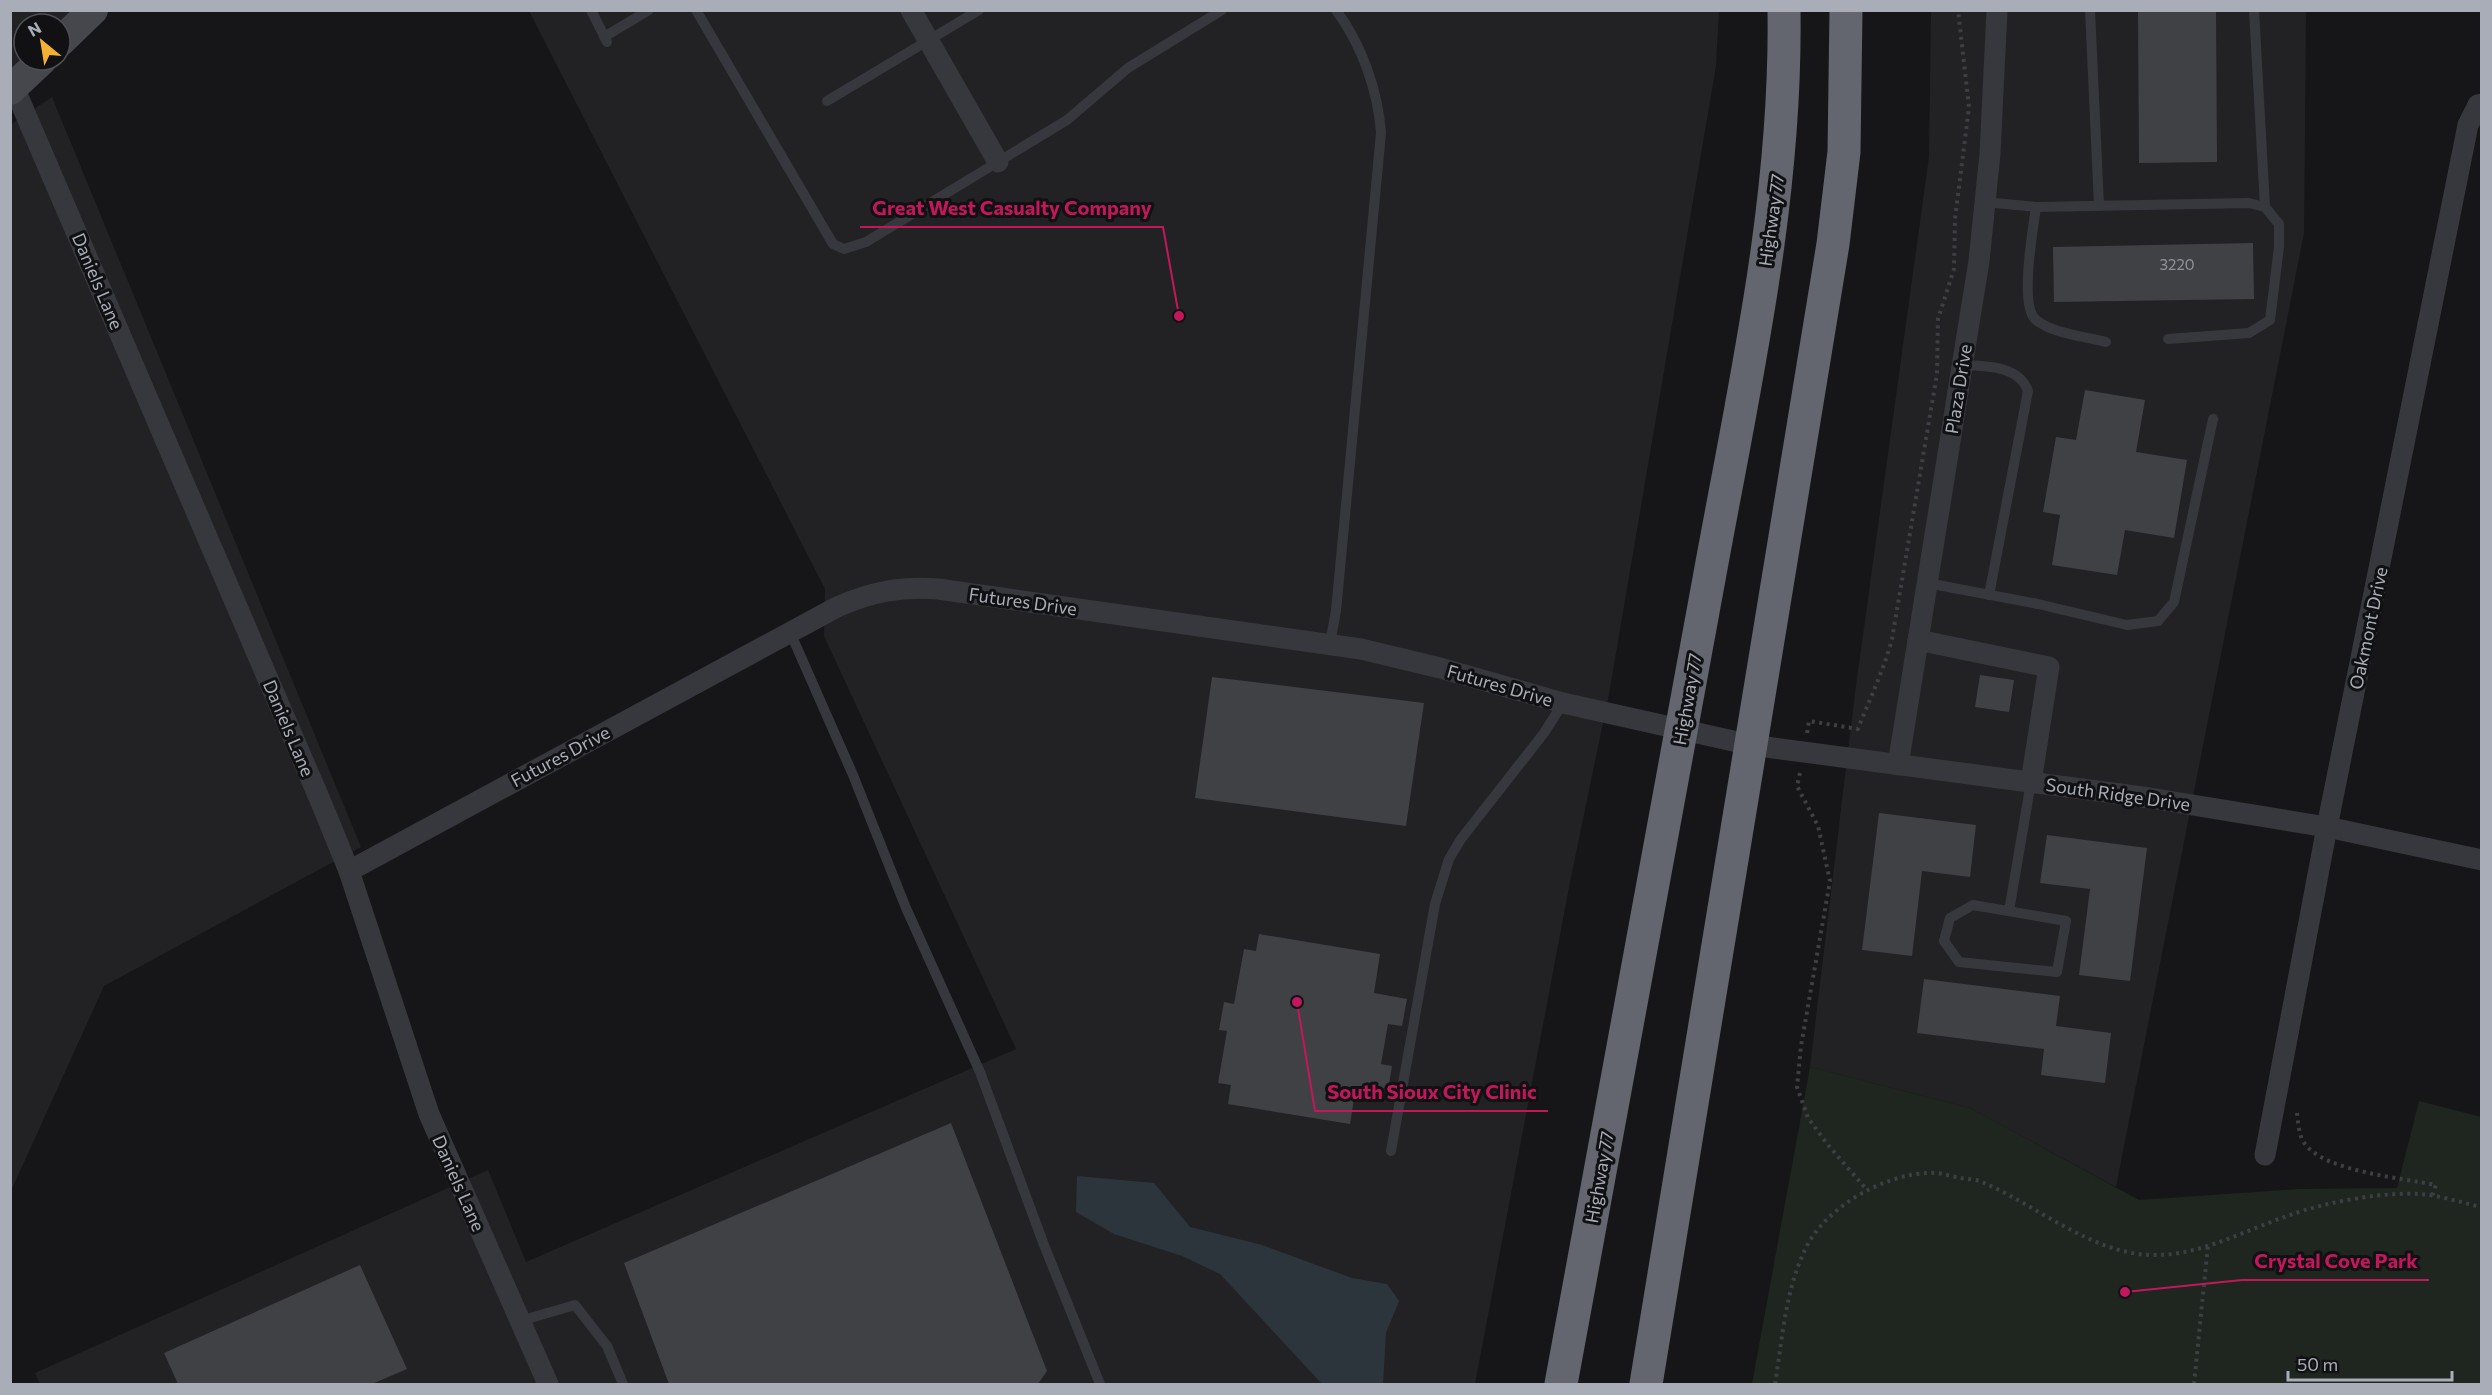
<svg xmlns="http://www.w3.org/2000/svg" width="2492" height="1395" viewBox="0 0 2492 1395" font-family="Commissioner,sans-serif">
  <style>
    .built { fill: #222225 }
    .green { fill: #1e261f }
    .water { fill: #2c353c }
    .building { fill: #404145 }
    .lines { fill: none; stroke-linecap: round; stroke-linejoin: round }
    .path { stroke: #3d3f44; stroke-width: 4; stroke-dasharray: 3 4.5; stroke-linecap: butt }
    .lane { stroke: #37383d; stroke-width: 10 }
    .street { stroke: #37383d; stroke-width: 21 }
    .secondary { stroke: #45474d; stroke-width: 30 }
    .highway { stroke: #63666e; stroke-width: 33 }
    .labels { text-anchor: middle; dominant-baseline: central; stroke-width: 6; stroke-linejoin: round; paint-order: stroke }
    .number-label { font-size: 15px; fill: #8e929b }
    .street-label { font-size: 18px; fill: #a8adb8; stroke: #111113 }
    .leader { fill: none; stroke: #c2185b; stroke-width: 2 }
    .callout-dot { fill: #c2185b; stroke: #111113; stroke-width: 2 }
    .callout-label { font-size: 20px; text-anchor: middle; font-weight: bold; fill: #c2185b; stroke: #111113; stroke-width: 6; stroke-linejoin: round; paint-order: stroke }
  </style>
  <rect width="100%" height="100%" fill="#161618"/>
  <!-- built -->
  <g class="built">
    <path d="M11 11H82L60 24H24V60L11 81Z"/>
    <path d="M529 11H1719L1716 66 1609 694 1570 882 1475 1384H40L35 1373 488 1170 526 1262 1016 1049 824 636 825 589Z"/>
    <path d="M1931 11H2306L2304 233 2116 1187 1970 1108 1810 1067 1855 693 1929 157Z"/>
    <path d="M52 97 361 847 104 986 11 1191 10 125Z"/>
  </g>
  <!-- green -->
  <path class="green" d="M1810 1067 1970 1108 2139 1200 2299 1189 2397 1188 2419 1101 2481 1117V1384H1752Z"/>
  <!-- water -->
  <path class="water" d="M1077 1176 1154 1183 1190 1227 1262 1245 1352 1278 1387 1284 1399 1301 1386 1333 1383 1384H1322L1220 1274 1182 1256 1114 1234 1076 1212Z"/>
  <!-- building -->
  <g class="building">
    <path d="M2138 10H2216L2217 162 2139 163Z"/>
    <path d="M2253 243 2254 299 2054 302 2053 247Z"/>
    <path d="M2085 390 2145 400 2136 452 2187 460 2174 538 2125 530 2117 575 2052 565 2060 515 2043 512 2056 437 2076 440Z"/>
    <path d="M1980 675 2014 680 2009 712 1975 707Z"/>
    <path d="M1212 677 1424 703 1406 826 1195 798Z"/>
    <path d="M1879 813 1976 825 1970 877 1922 871 1912 956 1862 950Z"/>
    <path d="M2047 835 2147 848 2130 981 2079 975 2090 889 2040 883Z"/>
    <path d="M1259 934 1380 954 1374 993 1407 999 1402 1026 1388 1024 1381 1064 1392 1066 1388 1091 1356 1086 1350 1124 1228 1104 1231 1085 1218 1083 1227 1031 1219 1030 1224 1002 1234 1004 1244 949 1256 951Z"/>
    <path d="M1924 979 2060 996 2056 1026 2111 1033 2105 1083 2041 1075 2044 1049 1917 1033Z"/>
    <path d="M951 1123 1047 1371 1038 1384H669L624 1263Z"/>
    <path d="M360 1265 407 1369 372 1384H178L164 1353Z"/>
  </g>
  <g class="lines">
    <!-- path -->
    <g class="path">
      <path d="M1807 733 1809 721 1858 729C1870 698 1884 670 1892 639L1937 374 1938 319 1954 269 1955 219 1969 107 1958 10"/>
      <path d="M1800 773 1797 786 1818 826 1830 881 1801 1046 1797 1087 1808 1118 1828 1145 1867 1190"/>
      <path d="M2297 1113C2298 1122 2299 1137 2305 1144 2326 1172 2403 1178 2436 1185L2432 1196"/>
      <path d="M1775 1384C1782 1341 1785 1293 1804 1252 1822 1209 1883 1174 1929 1173 1939 1172 1950 1176 1960 1178 1967 1179 1975 1179 1982 1182 2039 1206 2096 1258 2160 1255 2206 1253 2248 1229 2290 1215 2326 1202 2381 1192 2419 1194 2440 1195 2461 1203 2482 1207"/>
      <path d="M2194 1384 2208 1245"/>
    </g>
    <!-- lane -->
    <g class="lane">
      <path d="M591 10 607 42"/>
      <path d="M696 10 833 244 844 249 866 242 1067 120 1128 68 1222 10"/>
      <path d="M2090 10 2099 206"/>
      <path d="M2254 10 2265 207"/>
      <path d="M604 37 649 10"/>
      <path d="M827 101 979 10"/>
      <path d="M1985 202 2036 207 2249 203 2265 207 2279 224V247L2270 320 2249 333 2168 339"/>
      <path d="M2036 207C2033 230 2019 306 2036 320 2054 334 2084 336 2106 342"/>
      <path d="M1962 365C1985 366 2019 365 2028 391L1989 595"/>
      <path d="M1927 583 2038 604 2127 625 2158 621 2174 602 2213 419"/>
      <path d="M790 632 853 775 906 908 980 1072 1044 1245 1100 1384"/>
      <path d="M1330 643 1336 611 1381 133C1378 91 1362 45 1336 10"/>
      <path d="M1973 905 2066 921 2057 972 1959 962 1944 941 1950 918Z"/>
      <path d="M2009 911 2031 782"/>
      <path d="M1391 1151 1435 904 1449 859 1461 839 1544 733 1563 703"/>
      <path d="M520 1321 575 1305 607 1346 623 1384"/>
    </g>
    <!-- street -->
    <g class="street">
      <path d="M911 10 998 162"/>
      <path d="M10 78 323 807 349 871 429 1114 548 1384"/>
      <path d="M1918 640 2049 667 2031 782"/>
      <path d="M1898 765 1979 261 1990 154 1997 10"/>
      <path d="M349 871 837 607C871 592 901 586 938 589L1361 649 1440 668 1563 703 1751 745 2150 798 2327 827 2482 860"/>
      <path d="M2265 1155 2327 827 2468 125 2478 105 2482 104"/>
    </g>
    <!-- secondary -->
    <g class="secondary">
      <path d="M60 42 93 10"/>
      <path d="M10 90 42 60"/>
    </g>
    <!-- highway -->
    <g class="highway">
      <path d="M1561 1384C1610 1116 1660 847 1709 579 1743 391 1787 203 1784 10"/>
      <path d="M1646 1384 1833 244 1844 152 1846 10"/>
    </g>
  </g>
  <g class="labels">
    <!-- number labels -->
    <g class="number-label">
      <text x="2177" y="264">3220</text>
    </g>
    <!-- street labels -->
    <g class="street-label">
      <text transform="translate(1771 220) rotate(-82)">Highway 77</text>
      <text transform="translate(98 281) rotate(67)">Daniels Lane</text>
      <text transform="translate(1958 389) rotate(-81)">Plaza Drive</text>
      <text transform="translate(1023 601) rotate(8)">Futures Drive</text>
      <text transform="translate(2368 628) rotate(-78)">Oakmont Drive</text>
      <text transform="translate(1500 685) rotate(16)">Futures Drive</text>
      <text transform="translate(1687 699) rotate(-80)">Highway 77</text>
      <text transform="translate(289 728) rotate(67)">Daniels Lane</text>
      <text transform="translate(560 756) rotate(-28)">Futures Drive</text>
      <text transform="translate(2118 794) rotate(8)">South Ridge Drive</text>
      <text transform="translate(1599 1177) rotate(-80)">Highway 77</text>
      <text transform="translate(459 1183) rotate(66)">Daniels Lane</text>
    </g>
  </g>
  <!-- callouts -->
  <path class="leader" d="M1179 316L1163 227H860M1297 1002L1315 1111H1548M2125 1292L2242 1280H2429"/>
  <g class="callout-dot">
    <circle cx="1179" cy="316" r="6"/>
    <circle cx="1297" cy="1002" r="6"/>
    <circle cx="2125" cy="1292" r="6"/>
  </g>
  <g class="callout-label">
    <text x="1012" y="215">Great West Casualty Company</text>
    <text x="1432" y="1099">South Sioux City Clinic</text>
    <text x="2336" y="1268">Crystal Cove Park</text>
  </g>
  <!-- border -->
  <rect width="2492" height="1395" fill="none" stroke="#a8adb8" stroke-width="24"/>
  <!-- north arrow -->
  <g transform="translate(42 42) rotate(330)"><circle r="28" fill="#111113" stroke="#4d4f55" stroke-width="1.5"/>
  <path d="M0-4.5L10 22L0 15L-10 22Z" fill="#f2b134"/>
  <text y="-9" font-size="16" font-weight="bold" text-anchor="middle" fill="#a8adb8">N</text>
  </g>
  <!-- scale -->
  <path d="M2288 1371v9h164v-9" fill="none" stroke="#a8adb8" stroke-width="3"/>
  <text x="2297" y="1371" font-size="18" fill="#a8adb8" stroke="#111113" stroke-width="4.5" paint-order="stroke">50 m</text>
</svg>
